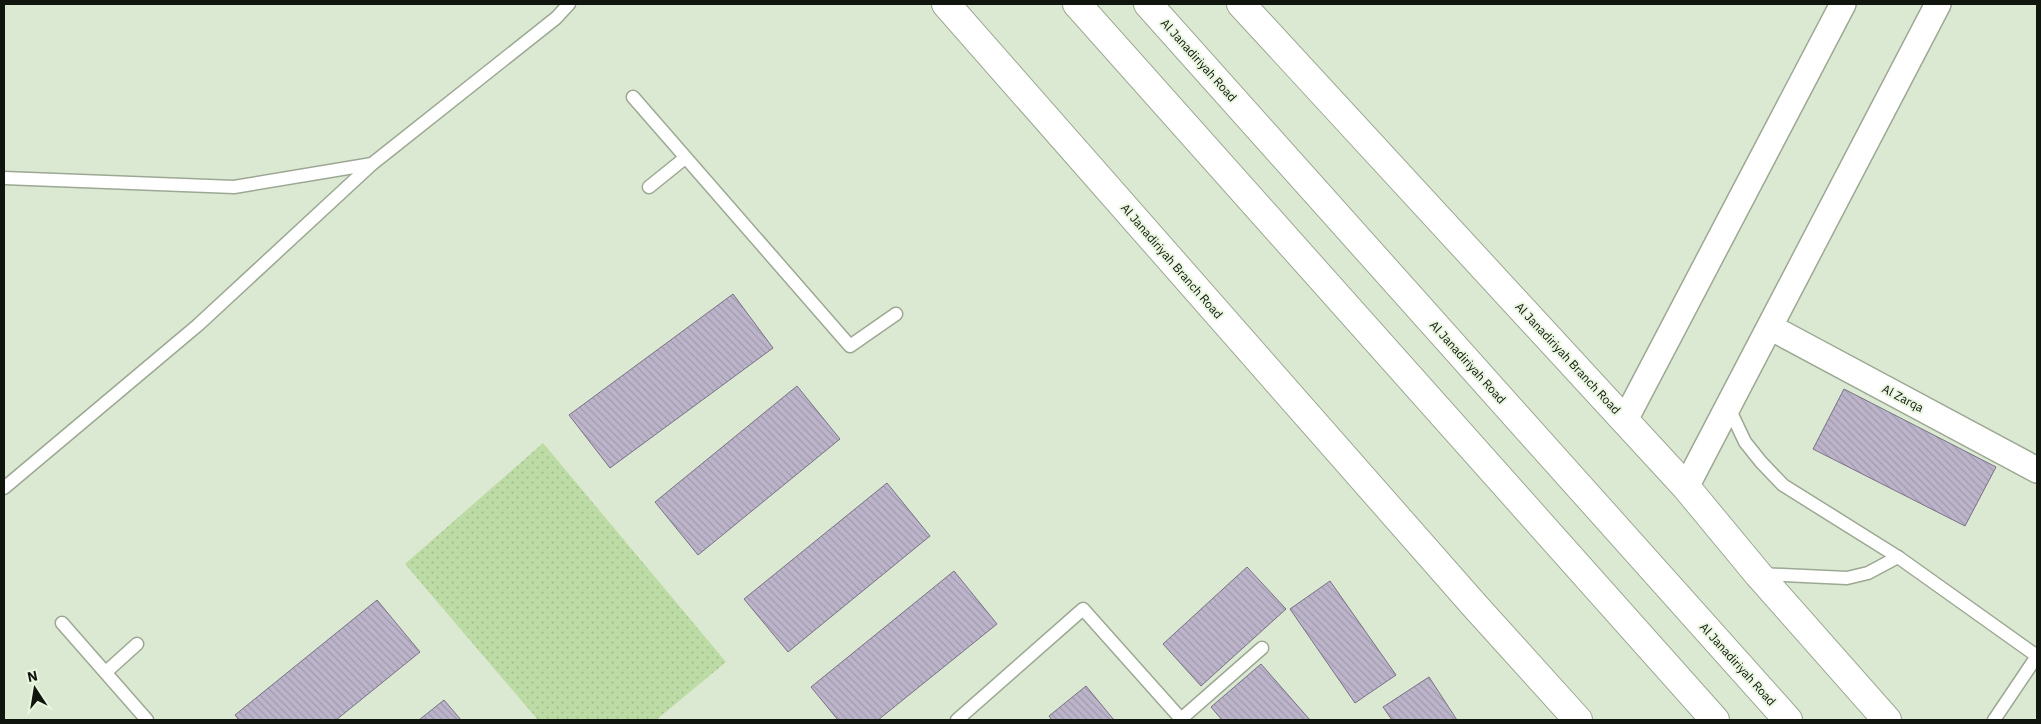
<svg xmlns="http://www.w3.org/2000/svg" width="2041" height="724" viewBox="0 0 2041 724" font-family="'IBM Plex Sans',sans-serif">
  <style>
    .park { fill: url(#park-dots) }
    .building { fill: url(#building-back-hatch); stroke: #787186 }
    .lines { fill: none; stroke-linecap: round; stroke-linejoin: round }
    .service-casing { stroke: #9ca893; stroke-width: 15 }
    .minor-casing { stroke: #9ca893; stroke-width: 28 }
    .tertiary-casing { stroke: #9ca893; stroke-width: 30 }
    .motorway-casing { stroke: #9ca893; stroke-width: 30 }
    .service { stroke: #fff; stroke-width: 12 }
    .minor { stroke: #fff; stroke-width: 25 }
    .tertiary { stroke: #fff; stroke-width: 28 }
    .motorway { stroke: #fff; stroke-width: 28 }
    .labels { text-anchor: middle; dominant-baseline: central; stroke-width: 4; stroke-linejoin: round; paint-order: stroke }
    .street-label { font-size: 12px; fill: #10150d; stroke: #e9f6df }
  </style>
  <defs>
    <pattern id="park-dots" width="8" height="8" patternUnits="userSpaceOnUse" patternTransform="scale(1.25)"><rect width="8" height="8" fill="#bddca5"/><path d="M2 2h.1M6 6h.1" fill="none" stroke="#a1bc8d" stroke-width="1.8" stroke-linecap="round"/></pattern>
    <pattern id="building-back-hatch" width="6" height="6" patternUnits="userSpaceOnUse" patternTransform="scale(1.25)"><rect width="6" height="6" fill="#bcb4ca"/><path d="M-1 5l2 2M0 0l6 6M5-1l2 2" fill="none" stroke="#a19aac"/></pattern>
  </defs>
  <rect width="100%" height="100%" fill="#dce9d2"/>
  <!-- park -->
  <path class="park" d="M543 443 726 662 656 720H538L405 564Z"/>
  <!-- building -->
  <g class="building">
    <path d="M733 294 773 348 610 468 569 415Z"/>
    <path d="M797 386 840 439 698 555 655 502Z"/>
    <path d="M1844 389 1996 467 1965 526 1813 449Z"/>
    <path d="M887 483 930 536 788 652 744 599Z"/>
    <path d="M1247 567 1286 609 1201 686 1163 644Z"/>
    <path d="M954 571 997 624 878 720H838L811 687Z"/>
    <path d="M1330 581 1396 675 1355 703 1290 609Z"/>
    <path d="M377 600 420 652 336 720H239L235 715Z"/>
    <path d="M1261 664 1310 720H1222L1211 707Z"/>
    <path d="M1429 677 1457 720H1392L1383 707Z"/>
    <path d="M1086 686 1114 720H1052L1049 716Z"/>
    <path d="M444 700 461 720H419Z"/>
  </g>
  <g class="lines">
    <defs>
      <g id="service">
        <path d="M633 97 850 346 896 314"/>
        <path d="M4 178 234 187 372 164"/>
        <path d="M649 187 685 158"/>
        <path d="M1728 406 1745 442 1761 462 1783 485 1898 557 2037 656"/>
        <path d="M4 488 198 325 372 164 556 18 569 4"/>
        <path d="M1760 574 1847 578 1868 573 1898 557"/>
        <path d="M62 623 147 720"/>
        <path d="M106 672 137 644"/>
        <path d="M1181 719 1262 648"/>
        <path d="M957 720 1083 609 1182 720"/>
        <path d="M1994 720 2037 656"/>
      </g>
      <g id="minor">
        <path d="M1770 327 2037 470"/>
        <path d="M1625 420 1843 4"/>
        <path d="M1686 487 1938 4"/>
      </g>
      <g id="tertiary">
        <path d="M946 4 1475 606 1578 720"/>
        <path d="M1241 4 1686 487 1758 574 1887 720"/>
      </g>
      <g id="motorway">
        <path d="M1077 4 1715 720"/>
        <path d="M1148 4 1788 720"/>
      </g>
    </defs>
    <!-- service casing -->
    <use href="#service" class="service-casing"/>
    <!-- minor casing -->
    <use href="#minor" class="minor-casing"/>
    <!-- tertiary casing -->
    <use href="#tertiary" class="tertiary-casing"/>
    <!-- motorway casing -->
    <use href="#motorway" class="motorway-casing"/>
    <!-- service -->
    <use href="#service" class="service"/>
    <!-- minor -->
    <use href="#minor" class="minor"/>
    <!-- tertiary -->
    <use href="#tertiary" class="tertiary"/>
    <!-- motorway -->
    <use href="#motorway" class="motorway"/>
  </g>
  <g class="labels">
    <!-- street labels -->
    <g class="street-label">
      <text transform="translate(1199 60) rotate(48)">Al Janadiriyah Road</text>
      <text transform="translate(1172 261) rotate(49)">Al Janadiriyah Branch Road</text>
      <text transform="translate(1568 358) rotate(47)">Al Janadiriyah Branch Road</text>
      <text transform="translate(1468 362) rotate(48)">Al Janadiriyah Road</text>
      <text transform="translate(1903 398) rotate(28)">Al Zarqa</text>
      <text transform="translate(1738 664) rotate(48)">Al Janadiriyah Road</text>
    </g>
  </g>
  <!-- border -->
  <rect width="2041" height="724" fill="none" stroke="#10150d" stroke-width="10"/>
  <!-- north arrow -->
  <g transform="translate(35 689) rotate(348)" stroke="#e9f6df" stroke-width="4" paint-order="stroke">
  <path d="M0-4L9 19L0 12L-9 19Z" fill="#10150d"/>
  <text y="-8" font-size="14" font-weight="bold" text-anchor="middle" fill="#10150d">N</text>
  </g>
</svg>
